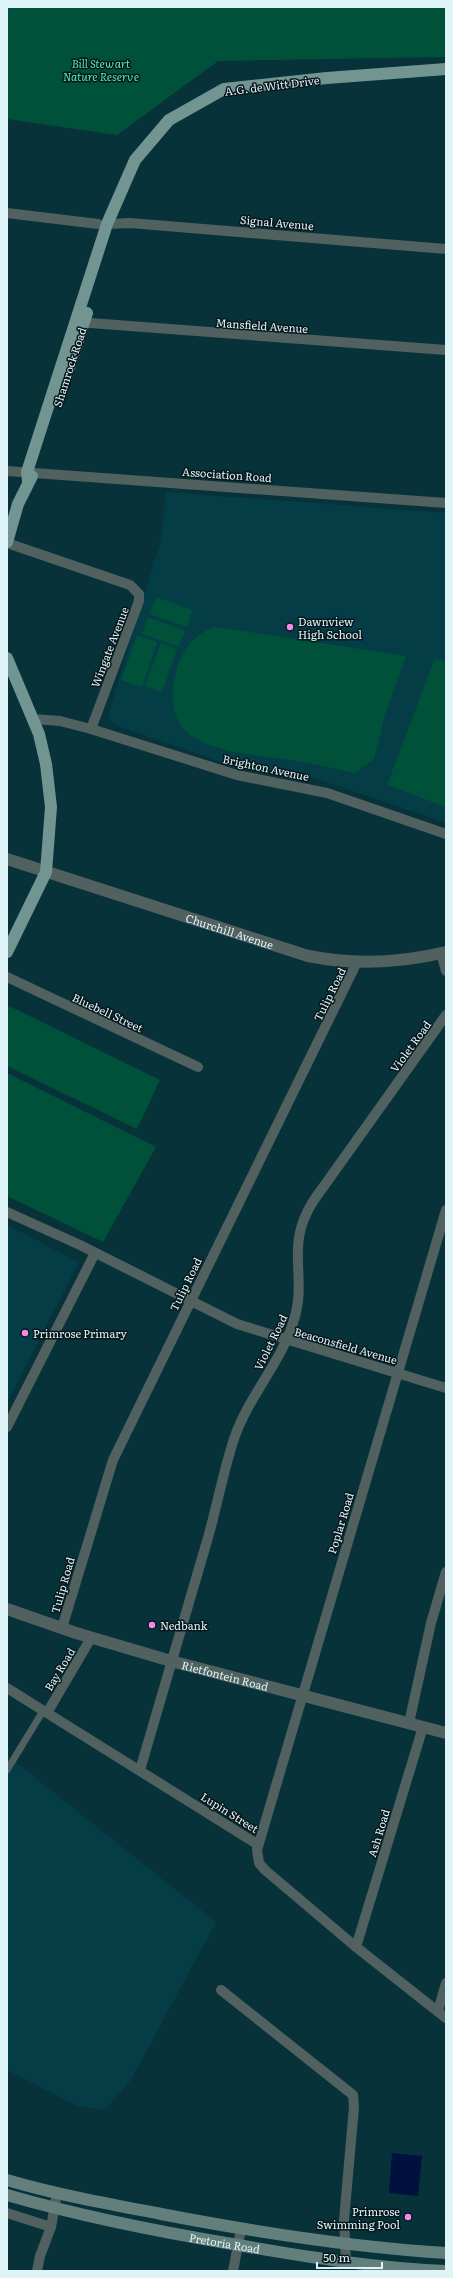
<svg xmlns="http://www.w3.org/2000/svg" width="453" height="2278" viewBox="0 0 453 2278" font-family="Literata,serif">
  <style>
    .built { fill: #043d46 }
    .green { fill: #005139 }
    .water { fill: #00103f }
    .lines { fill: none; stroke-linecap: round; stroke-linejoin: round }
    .pedestrian { stroke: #50615f; stroke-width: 7 }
    .minor { stroke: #50615f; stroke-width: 10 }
    .tertiary { stroke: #50615f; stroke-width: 12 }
    .secondary { stroke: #637f7c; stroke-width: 12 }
    .primary { stroke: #729592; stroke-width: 12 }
    .poi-dot { fill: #f788eb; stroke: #07171b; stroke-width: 1.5 }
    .labels { text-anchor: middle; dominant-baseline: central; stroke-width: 3; stroke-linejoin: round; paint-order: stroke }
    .park-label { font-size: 11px; font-style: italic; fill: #58ecb5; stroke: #07171b }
    .street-label { font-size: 11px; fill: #dff4f8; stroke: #07171b }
    .poi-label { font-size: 11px; fill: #dff4f8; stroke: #07171b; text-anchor: start }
  </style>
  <rect width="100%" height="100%" fill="#08323a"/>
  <!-- built -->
  <g class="built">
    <path d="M166 492 446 513V823L306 775 236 767 117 726 108 716 161 539Z"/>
    <path d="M7 1225 79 1262 7 1403Z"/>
    <path d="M7 1755 216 1922 131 2080 105 2110 77 2106 7 2070Z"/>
  </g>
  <!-- green -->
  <g class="green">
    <path d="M7 7H446V57L218 61 117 135 7 119Z"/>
    <path d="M156 597 193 610 187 627 150 614Z"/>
    <path d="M148 617 185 631 179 647 142 634Z"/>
    <path d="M216 627 406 656 385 715 374 759 355 773C333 768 311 763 289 760 260 755 213 753 189 734 170 719 171 694 176 672 180 651 195 633 216 627Z"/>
    <path d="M137 635 157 642 142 687 121 680Z"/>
    <path d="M161 643 177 649 162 692 145 686Z"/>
    <path d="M435 658 446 662V807L387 785Z"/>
    <path d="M7 1005 160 1080 137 1129 7 1066Z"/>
    <path d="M7 1073 156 1147 103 1242 7 1196Z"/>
  </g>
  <!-- water -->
  <path class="water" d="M392 2153 422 2156 418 2196 389 2193Z"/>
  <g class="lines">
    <!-- pedestrian -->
    <path class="pedestrian" d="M7 1770 43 1711"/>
    <!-- minor -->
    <g class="minor">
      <path d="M7 213 98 224"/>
      <path d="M107 224 130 223 446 249"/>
      <path d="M77 322 446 350"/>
      <path d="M7 471 446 503"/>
      <path d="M7 543 130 585 139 594V601L91 729"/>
      <path d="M33 719 60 721 91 729 237 775 327 793 446 834"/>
      <path d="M441 953 446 971"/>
      <path d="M7 977 198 1067"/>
      <path d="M446 1210 257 1850 259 1863 265 1870 356 1947 446 2018"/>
      <path d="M7 1212 80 1245 237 1324 446 1388"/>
      <path d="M7 1427 95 1253"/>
      <path d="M62 1628 113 1460 357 962"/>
      <path d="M7 1688 257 1844"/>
      <path d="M47 1713 91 1638"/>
      <path d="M409 1723 431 1623 446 1572"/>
      <path d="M140 1770C162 1694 185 1617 207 1541 217 1507 223 1472 234 1439 248 1397 280 1364 293 1323 309 1276 283 1247 314 1200L446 1015"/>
      <path d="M356 1947 423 1727"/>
      <path d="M221 1990 353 2095 354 2107 344 2220 346 2261"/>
      <path d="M438 2011 446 1983"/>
      <path d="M7 2213 51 2227"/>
      <path d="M37 2271 40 2256 51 2227 57 2193"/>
      <path d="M233 2271 241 2229"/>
    </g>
    <!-- tertiary -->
    <g class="tertiary">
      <path id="s1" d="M7 859 308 956C354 965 401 963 446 952"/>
      <path id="s2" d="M7 1609 76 1633 171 1661 446 1733"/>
    </g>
    <!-- secondary -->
    <g class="secondary">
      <path d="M7 2180C58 2195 109 2204 161 2214 255 2232 350 2247 446 2253"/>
      <path id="s3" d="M7 2195C83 2217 160 2232 238 2245 307 2257 376 2268 446 2271"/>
    </g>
    <!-- primary -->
    <g class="primary">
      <path d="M69 368 87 313"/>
      <path d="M28 481 27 472 107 224 135 160 169 120 224 89 327 78 446 69"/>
      <path d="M7 542 18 504 32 476"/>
      <path d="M7 658 39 734 46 764 51 807 46 872 7 952"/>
    </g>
  </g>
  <!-- markers -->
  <g class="poi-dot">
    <circle cx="290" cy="627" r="4"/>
    <circle cx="25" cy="1333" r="4"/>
    <circle cx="152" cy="1625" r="4"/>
    <circle cx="408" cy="2217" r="4"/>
  </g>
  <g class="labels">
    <!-- park labels -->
    <g class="park-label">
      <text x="101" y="63">Bill Stewart<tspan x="101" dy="13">Nature Reserve</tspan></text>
    </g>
    <!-- street labels -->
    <g class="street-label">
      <text transform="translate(272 85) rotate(-7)">A.G. de Witt Drive</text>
      <text transform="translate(277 222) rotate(5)">Signal Avenue</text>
      <text transform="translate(262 325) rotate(4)">Mansfield Avenue</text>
      <text transform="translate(69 367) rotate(-72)">Shamrock Road</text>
      <text transform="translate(227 474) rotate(4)">Association Road</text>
      <text transform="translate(109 647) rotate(-69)">Wingate Avenue</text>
      <text transform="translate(266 767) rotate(12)">Brighton Avenue</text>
      <text stroke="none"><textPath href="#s1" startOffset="234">Churchill Avenue</textPath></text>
      <text transform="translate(329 994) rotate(-64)">Tulip Road</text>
      <text transform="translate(108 1012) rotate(25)">Bluebell Street</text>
      <text transform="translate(410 1046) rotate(-54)">Violet Road</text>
      <text transform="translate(185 1284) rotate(-64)">Tulip Road</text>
      <text transform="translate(270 1342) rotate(-64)">Violet Road</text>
      <text transform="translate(346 1345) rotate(16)">Beaconsfield Avenue</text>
      <text transform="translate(340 1523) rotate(-73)">Poplar Road</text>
      <text transform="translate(62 1585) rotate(-74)">Tulip Road</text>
      <text transform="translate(59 1669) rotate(-59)">Bay Road</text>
      <text stroke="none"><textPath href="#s2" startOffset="228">Rietfontein Road</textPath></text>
      <text transform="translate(230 1812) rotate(32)">Lupin Street</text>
      <text transform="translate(378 1833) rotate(-73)">Ash Road</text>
      <text stroke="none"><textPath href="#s3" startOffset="223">Pretoria Road</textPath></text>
    </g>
    <!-- poi labels -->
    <g class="poi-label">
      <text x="298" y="621">Dawnview<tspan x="298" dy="13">High School</tspan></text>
      <text x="33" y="1333">Primrose Primary</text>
      <text x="160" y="1625">Nedbank</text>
      <text x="400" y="2211" text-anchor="end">Primrose<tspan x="400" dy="13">Swimming Pool</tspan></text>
    </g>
  </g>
  <!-- border -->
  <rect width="453" height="2278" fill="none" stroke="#dff4f8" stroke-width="16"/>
  <!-- scale -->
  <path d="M317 2262v6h65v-6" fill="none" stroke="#dff4f8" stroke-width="2"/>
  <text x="323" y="2262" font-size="12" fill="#dff4f8" stroke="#07171b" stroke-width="3" paint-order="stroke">50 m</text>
</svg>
